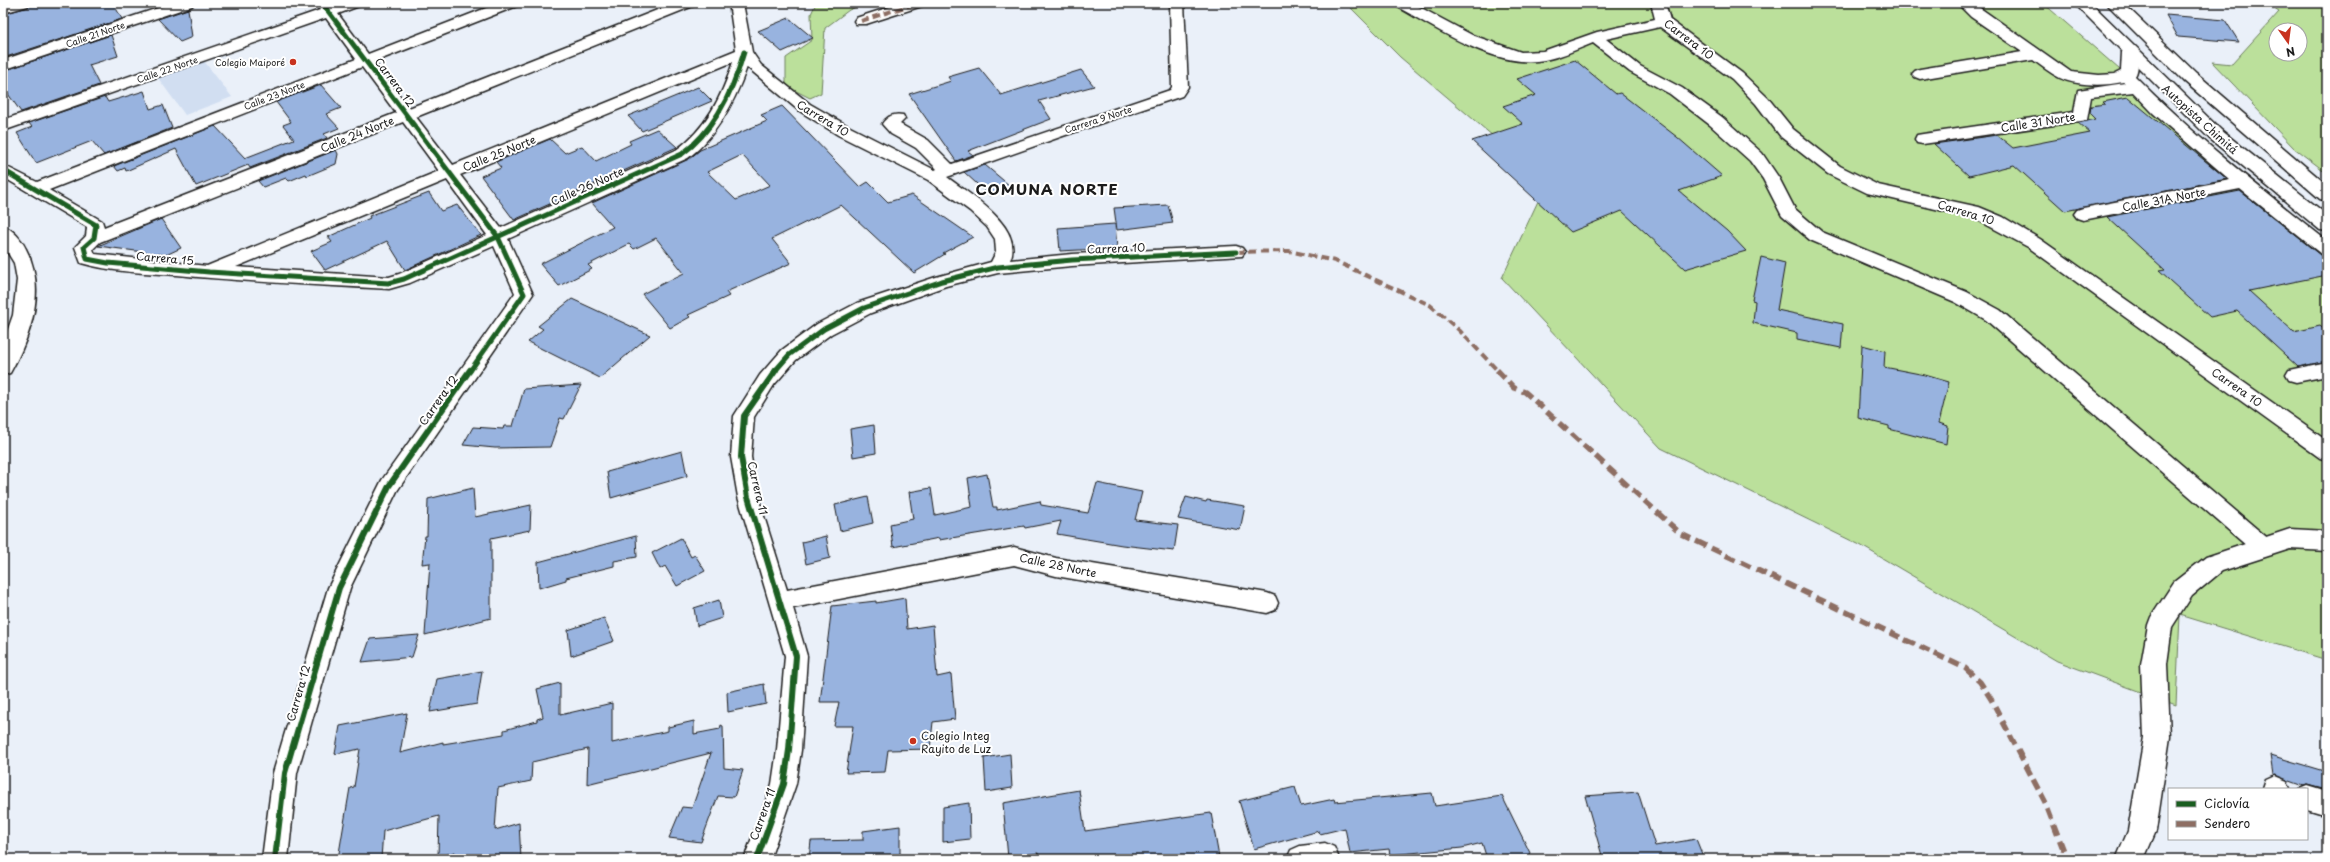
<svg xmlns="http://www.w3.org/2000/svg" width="2330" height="862" viewBox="0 0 2330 862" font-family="'Playpen Sans',sans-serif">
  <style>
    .built { fill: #d1def1 }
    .green { fill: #bbe09b; stroke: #6c7e5c; fill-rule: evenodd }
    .building { fill: #98b3df; stroke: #1c1c1c; fill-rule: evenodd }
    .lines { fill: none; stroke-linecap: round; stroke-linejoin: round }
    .street-casing { stroke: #1c1c1c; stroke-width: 3 }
    .secondary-casing { stroke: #1c1c1c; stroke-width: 3 }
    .highway-casing { stroke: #1c1c1c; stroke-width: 3 }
    .street { fill: #fff; fill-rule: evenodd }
    .secondary { fill: #fff; fill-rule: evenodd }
    .highway { fill: #fff; fill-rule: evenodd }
    .quiet-far1 { stroke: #8d6e63; stroke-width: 4; stroke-dasharray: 8 4; stroke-linecap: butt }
    .quiet { stroke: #8d6e63; stroke-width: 5.5; stroke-dasharray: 11 5.5; stroke-linecap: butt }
    .cycleway-far1-casing { stroke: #fff; stroke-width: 7 }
    .cycleway-casing { stroke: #fff; stroke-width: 9 }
    .cycleway-far1 { stroke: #1b5e20; stroke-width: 5 }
    .cycleway { stroke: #1b5e20; stroke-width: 6 }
    .poi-dot { fill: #c8321e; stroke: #fff; stroke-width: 1.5 }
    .labels { text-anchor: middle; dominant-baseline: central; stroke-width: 4; stroke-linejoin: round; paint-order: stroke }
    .far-street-label { font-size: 9px; fill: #1c1c1c; stroke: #fff }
    .far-poi-label { font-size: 9px; fill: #1c1c1c; stroke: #fff; text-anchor: end }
    .street-label { font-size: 11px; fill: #1c1c1c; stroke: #fff }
    .poi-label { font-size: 11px; fill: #1c1c1c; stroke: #fff; text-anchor: start }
    .district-label { font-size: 15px; font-weight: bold; letter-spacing: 1px; fill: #1c1c1c; stroke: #fff }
  </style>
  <rect width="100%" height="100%" fill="#eaf0f9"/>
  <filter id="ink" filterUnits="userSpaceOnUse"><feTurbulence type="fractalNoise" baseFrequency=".025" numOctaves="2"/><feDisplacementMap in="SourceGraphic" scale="8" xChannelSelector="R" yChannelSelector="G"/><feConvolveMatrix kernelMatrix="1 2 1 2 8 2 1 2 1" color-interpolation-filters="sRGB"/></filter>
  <g filter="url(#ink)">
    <!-- built -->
    <path class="built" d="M204 61 232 97 185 115 158 78Z"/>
    <!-- green -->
    <g class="green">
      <path d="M816 3H866L849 10 825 28 821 93 810 98 786 86V58L812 40 811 14Z"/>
      <path d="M1367 3H2043L2173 116 2327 243V660L2180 615 2176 705 2057 661 1860 545 1661 448 1502 278 1547 182 1400 57 1351 8Z"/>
      <path d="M2264 3H2327V173L2294 148 2212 62 2232 64 2279 12ZM2276 30H2300V54H2276Z"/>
    </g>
    <!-- building -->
    <g class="building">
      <path d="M31 3H113L122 19 3 58V14L28 7Z"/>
      <path d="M188 9 192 37 180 42 158 19Z"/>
      <path d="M2166 15 2225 20 2239 42 2178 37Z"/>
      <path d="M789 18 813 38 782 52 758 31Z"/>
      <path d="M111 35 118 56 89 65 99 85 21 112 3 87V71Z"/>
      <path d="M1575 60 1616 94 1620 93 1677 137 1722 176 1679 191 1727 231 1746 251 1685 269 1622 211 1571 232 1472 141 1523 124 1503 106 1536 95 1517 79Z"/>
      <path d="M979 68 1001 95 1081 70 1094 86 1039 101 1051 119 968 151 973 155 956 161 909 94 951 81 948 77Z"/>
      <path d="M321 85 341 108 326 114 339 128 324 134 327 138 250 168 248 165 196 186 176 149 126 171 125 168 118 171 114 166 215 126 245 158 294 139 283 125 291 122 276 102Z"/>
      <path d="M698 87 712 101 642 131 628 116Z"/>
      <path d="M144 91 150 109 163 105 172 128 104 155 92 141 36 163 17 133 32 127 29 123 105 97 108 102Z"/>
      <path d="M2128 97 2227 179 2065 211 2014 165 1969 176 1934 144 1997 135 2013 148 2090 133 2078 123 2096 119 2090 113 2091 106 2105 104 2103 102Z"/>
      <path d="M782 106 860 187 868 182 888 202 912 195 973 237 943 253 945 254 914 273 841 205 772 239 791 263 726 292 729 296 688 315 690 317 670 328 642 294 684 273 656 238 634 249 629 244 588 265 592 269 559 286 540 264 613 227 592 203 689 159 700 150 767 121 761 115ZM742 155 770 185 736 200 707 172Z"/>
      <path d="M657 129 677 147 514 220 481 176 501 168 496 162 550 139 565 153 582 146 596 161 631 144 629 141Z"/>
      <path d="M336 150 338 154 336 164 307 176 306 174 289 181 286 178 263 187 258 181Z"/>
      <path d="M985 165 1010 186 990 196 964 172Z"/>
      <path d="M2240 191 2320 255 2327 257V275L2249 291 2294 332 2320 326 2327 332V361L2298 367 2237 311 2210 317 2159 271 2165 270 2107 217Z"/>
      <path d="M429 193 441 211 457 205 481 235 405 270 387 241 325 270 311 251 332 242 328 237 370 218 369 216Z"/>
      <path d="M1168 205 1173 223 1117 230 1114 208Z"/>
      <path d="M161 219 181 248 166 255 98 246Z"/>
      <path d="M1115 224 1117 248 1060 251 1058 228Z"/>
      <path d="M1761 257 1785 263 1777 310 1843 324 1841 348 1797 339V333L1753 323 1755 301 1752 300Z"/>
      <path d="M572 299 650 335 600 378 528 342 543 329 538 326Z"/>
      <path d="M1862 345 1885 351 1884 367 1925 375 1949 382 1939 423 1948 426 1946 444 1889 429V426L1858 418Z"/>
      <path d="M581 385 564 419 560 418 550 447 495 448 463 445 473 427 503 429 504 426H513L524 389Z"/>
      <path d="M874 425 876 453 853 457 850 429Z"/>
      <path d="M682 451 687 476 611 498 607 472Z"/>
      <path d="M987 474 993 507H997V510L1040 501 1041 505 1088 513 1097 483 1142 492 1135 520 1178 525 1174 551 1122 545 1057 534 1061 521 1025 528 1024 526 939 540V538L893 547 890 524 913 519 909 492 931 488 935 515 972 507 968 478Z"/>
      <path d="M473 488 475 517 531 505 530 530 491 538V618L425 635 430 563 422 564 425 536H427L428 499Z"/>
      <path d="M868 497 873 523 840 531 835 505Z"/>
      <path d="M1186 497 1206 502 1207 500 1245 506 1240 530 1178 519Z"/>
      <path d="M636 536 637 557 614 561V566L566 578V580L539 588 538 562Z"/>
      <path d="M826 536 830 558 806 564 802 542Z"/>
      <path d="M681 538 691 557 695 555 705 571 677 586 665 566 660 569 652 553Z"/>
      <path d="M905 598 907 629 933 625 937 677 951 674 955 719 933 722 930 749 888 750 885 772 846 773 853 726H834L839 702H820L832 606 876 601V603Z"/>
      <path d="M719 600 722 618 697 626 694 608Z"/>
      <path d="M604 618 614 641 571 656 568 630Z"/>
      <path d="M419 635 412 657 362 662 370 639Z"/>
      <path d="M482 671 477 704 430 712 437 679Z"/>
      <path d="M560 683V715L612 703V743L668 731V727L694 721V734L720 729 721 725 723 726 724 768 743 770 734 797 718 796 701 842 669 838 682 807 692 808 711 753 587 784 588 749 532 762 531 781 498 788 495 830 519 823 521 859H456L455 852 438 857 439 816 383 831 381 859H338L350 788 354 787 360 749 335 754 340 726 407 713 400 753 443 742V744L504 734V730L537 721V719L543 717 537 689Z"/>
      <path d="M764 684 766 704 728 712 727 692Z"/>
      <path d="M1010 754 1012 788 986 792 984 758Z"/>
      <path d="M2270 755 2327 772V790L2307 785 2304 786 2273 775Z"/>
      <path d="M1295 787 1301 806 1334 799 1335 802 1432 793 1435 806 1502 796 1533 859H1487L1482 843 1462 848 1390 855 1389 849 1350 853 1345 828 1320 834 1319 831 1254 849 1239 801Z"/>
      <path d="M1079 790 1085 831 1211 813 1219 857 1204 859H1038V853L1008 858 1003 803Z"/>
      <path d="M1638 792 1655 846 1696 839 1704 859H1603L1585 796Z"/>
      <path d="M969 803 970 839 943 842V807Z"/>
      <path d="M900 826V859H809L811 841 863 840V831Z"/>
    </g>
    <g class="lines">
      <defs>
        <g id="street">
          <path d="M8 3H30L28 6 3 13V4Z"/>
          <path d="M173 3H194L192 6 3 70V60Z"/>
          <path d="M315 3H329L332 6 340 3H361L359 6 338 14 368 54 499 3H519L517 6 374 62 409 108 675 3H695L693 6 416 117 453 165 736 50 729 3H743L752 52 761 65 810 104 850 127 935 170 937 169 916 148 891 134 882 124C887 116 894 113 903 115L905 119 900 124 928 140 952 164 1170 90 1172 87 1170 3H1184L1188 87 1182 96 1063 136 947 177C969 194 1025 227 1010 260L1072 254 1236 246 1242 248 1245 252 1242 256 1072 266 998 273 946 286 871 313 831 334 796 360 774 385 754 417 751 457 758 497 787 590 1014 547 1056 558 1267 593 1275 596 1278 603 1275 610 1267 613 1056 576 1014 565 793 608 807 656 801 750 796 784 770 859H744L772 784 777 750 785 656 738 497 731 457 734 416 760 375 782 350 817 324 857 303 936 277 991 262 996 252 995 239 987 227 970 211 928 180 838 135 798 110 747 67C735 101 718 135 688 158L508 239 533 294 397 491 350 588 297 773 288 859H262L273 773 328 588 382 480 515 293 494 246 410 283 389 289C318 285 247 282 177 275 145 273 112 272 81 263L75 247 86 236 87 227 3 177V165L37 182 356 59 326 18 3 131V120L320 10ZM733 62C722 96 706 129 676 150L501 228 460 175ZM362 67 396 113 104 227 102 221 49 190ZM403 122 439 171 207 266 95 254 93 249 100 242ZM447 180 487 235 399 274 389 277 236 267Z"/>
          <path d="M902 3H924L922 6 866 24H856L854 21 856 18Z"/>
          <path d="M1394 3H1412L1472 35 1521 52 1543 51 1597 32 1655 19 1651 3H1665L1670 20 1742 73 1768 98 1793 129 1840 166 1878 185 1979 207 2003 217 2040 239 2327 441V460L2320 458 2028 247 1974 218 1867 193 1828 174 1781 137 1756 104 1732 79 1660 27 1606 39 1640 66 1682 88 1722 117 1762 153 1779 178 1795 209 1822 232 1967 292 2000 310 2271 541 2274 547 2271 553 2263 556 2255 553 1986 320 1955 302 1810 240 1782 216 1763 179 1750 161 1710 125 1670 94 1630 72 1593 43C1575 50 1557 59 1537 61 1492 66 1434 27 1396 6Z"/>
          <path d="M1957 3H1973L2071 72 2099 75 2115 74 2121 71 2122 52 2125 49H2135C2139 54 2139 70 2135 76 2194 136 2261 189 2327 241V256L2321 254 2240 189 2083 220 2077 218 2074 214 2077 210 2083 208 2230 180 2153 113 2133 92 2091 97 2087 120 2081 121 1923 144 1917 143 1915 139 1917 135 1923 134 2074 112 2078 90 2125 83 2123 82C2105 86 2077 86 2060 78 2050 73 2042 66 2033 60L1920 79 1915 77 1912 74 1915 71 1920 69 2022 52 1971 17Z"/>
          <path d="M2327 362V376L2296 382 2289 380 2286 375 2289 370Z"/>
          <path d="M2275 776 2287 781 2290 789H2263L2266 780Z"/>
          <path d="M2307 786 2327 792V816L2307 810V789H2300Z"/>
          <path d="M1325 843 1334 847 1338 856 1336 859H1287L1291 850 1300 846Z"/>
        </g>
        <g id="secondary">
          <path d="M3 226C13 229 22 240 26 249 47 289 31 336 10 373L3 375V343L13 315 17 280 14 263 3 245Z"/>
          <path d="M2290 529 2327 531V551L2290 549 2222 571 2192 596 2172 627 2167 664 2170 737 2156 831 2144 859H2116L2128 831 2144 737 2141 664 2148 625 2151 617 2174 582 2206 557Z"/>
        </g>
        <g id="highway">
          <path d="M2074 3H2091L2221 130 2327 215V231L2320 230 2209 138Z"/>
          <path d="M2106 3H2123L2196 73 2327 185V201L2320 199 2184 81Z"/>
        </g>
      </defs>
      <!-- street casing -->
      <use href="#street" class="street-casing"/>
      <!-- secondary casing -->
      <use href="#secondary" class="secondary-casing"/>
      <!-- highway casing -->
      <use href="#highway" class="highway-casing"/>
      <!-- street -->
      <use href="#street" class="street"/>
      <!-- secondary -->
      <use href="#secondary" class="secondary"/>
      <!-- highway -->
      <use href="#highway" class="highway"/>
      <!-- quiet-far1 -->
      <g class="quiet-far1">
        <path d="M861 21 917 3"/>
        <path d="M1236 252 1289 251 1335 261 1430 305 1460 331 1498 371"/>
      </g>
      <!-- quiet -->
      <path class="quiet" d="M1497 370 1514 388 1525 392 1681 534 1965 668 1980 682 1991 699 2045 802 2067 859"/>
      <defs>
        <g id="cycleway-far1">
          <path d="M322 3 498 237 524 294 470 371"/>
          <path d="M3 170 96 225 94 238 84 247 87 259 108 263 209 272 389 283 404 279 682 154C715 130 733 91 744 52"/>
          <path d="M775 371 789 355 824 329 864 308 942 281 998 267 1072 260 1236 252"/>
        </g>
        <g id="cycleway">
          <path d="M275 859 285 773 339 588 389 486 470 370"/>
          <path d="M757 859 784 784 789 750 796 656 748 497 741 457 744 416 776 370"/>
        </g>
      </defs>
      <!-- cycleway-far1 casing -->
      <use href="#cycleway-far1" class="cycleway-far1-casing"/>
      <!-- cycleway casing -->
      <use href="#cycleway" class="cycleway-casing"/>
      <!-- cycleway-far1 -->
      <use href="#cycleway-far1" class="cycleway-far1"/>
      <!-- cycleway -->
      <use href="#cycleway" class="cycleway"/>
    </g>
  </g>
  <!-- markers -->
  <g class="poi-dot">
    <circle cx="293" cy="62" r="4"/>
    <circle cx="913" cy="741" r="4"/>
  </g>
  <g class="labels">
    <!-- far-street labels -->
    <g class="far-street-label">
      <text transform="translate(95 34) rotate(-19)">Calle 21 Norte</text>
      <text transform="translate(167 69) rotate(-19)">Calle 22 Norte</text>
      <text transform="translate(274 95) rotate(-21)">Calle 23 Norte</text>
      <text transform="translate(1098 119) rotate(-18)">Carrera 9 Norte</text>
    </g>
    <!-- far-poi labels -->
    <g class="far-poi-label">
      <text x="285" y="62">Colegio Maiporé</text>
    </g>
    <!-- street labels -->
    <g class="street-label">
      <text transform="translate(1689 39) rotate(37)">Carrera 10</text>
      <text transform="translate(395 82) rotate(53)">Carrera 12</text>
      <text transform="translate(823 118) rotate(31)">Carrera 10</text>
      <text transform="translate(2200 119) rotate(42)">Autopista Chimitá</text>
      <text transform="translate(2038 122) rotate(-9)">Calle 31 Norte</text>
      <text transform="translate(357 134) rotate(-22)">Calle 24 Norte</text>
      <text transform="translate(499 153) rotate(-22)">Calle 25 Norte</text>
      <text transform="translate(587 186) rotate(-24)">Calle 26 Norte</text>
      <text transform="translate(2164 199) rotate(-11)">Calle 31A Norte</text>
      <text transform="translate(1966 212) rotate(17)">Carrera 10</text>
      <text transform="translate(1116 248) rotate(-2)">Carrera 10</text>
      <text transform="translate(165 258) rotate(5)">Carrera 15</text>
      <text transform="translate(2237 387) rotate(35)">Carrera 10</text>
      <text transform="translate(438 400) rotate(-55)">Carrera 12</text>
      <text transform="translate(758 488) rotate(77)">Carrera 11</text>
      <text transform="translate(1058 565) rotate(12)">Calle 28 Norte</text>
      <text transform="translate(298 693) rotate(-74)">Carrera 12</text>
      <text transform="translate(762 814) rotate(-70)">Carrera 11</text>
    </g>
    <!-- poi labels -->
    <g class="poi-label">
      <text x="921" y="735">Colegio Integ<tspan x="921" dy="13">Rayito de Luz</tspan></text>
    </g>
    <!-- district labels -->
    <g class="district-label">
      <text x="1047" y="188">COMUNA NORTE</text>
    </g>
  </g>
  <!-- margin -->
  <rect width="2330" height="862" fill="none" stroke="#fff" stroke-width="16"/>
  <rect x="8" y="8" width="2314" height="846" fill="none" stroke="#1c1c1c" stroke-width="1.5" filter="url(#ink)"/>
  <!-- legend -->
  <rect x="2168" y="788" width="140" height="52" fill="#ffffff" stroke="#a4a4a4"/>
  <rect x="2176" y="801" width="20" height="6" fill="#1b5e20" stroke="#a4a4a4"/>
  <text x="2204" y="808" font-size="12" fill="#1c1c1c">Ciclovía</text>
  <rect x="2176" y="821" width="20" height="6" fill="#8d6e63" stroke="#a4a4a4"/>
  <text x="2204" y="828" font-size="12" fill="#1c1c1c">Sendero</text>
  <!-- north arrow -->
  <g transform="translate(2288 42) rotate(166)"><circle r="19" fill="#ffffff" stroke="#a4a4a4"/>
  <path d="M0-3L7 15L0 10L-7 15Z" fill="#c8321e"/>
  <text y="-6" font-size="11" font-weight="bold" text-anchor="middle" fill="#1c1c1c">N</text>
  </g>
</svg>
